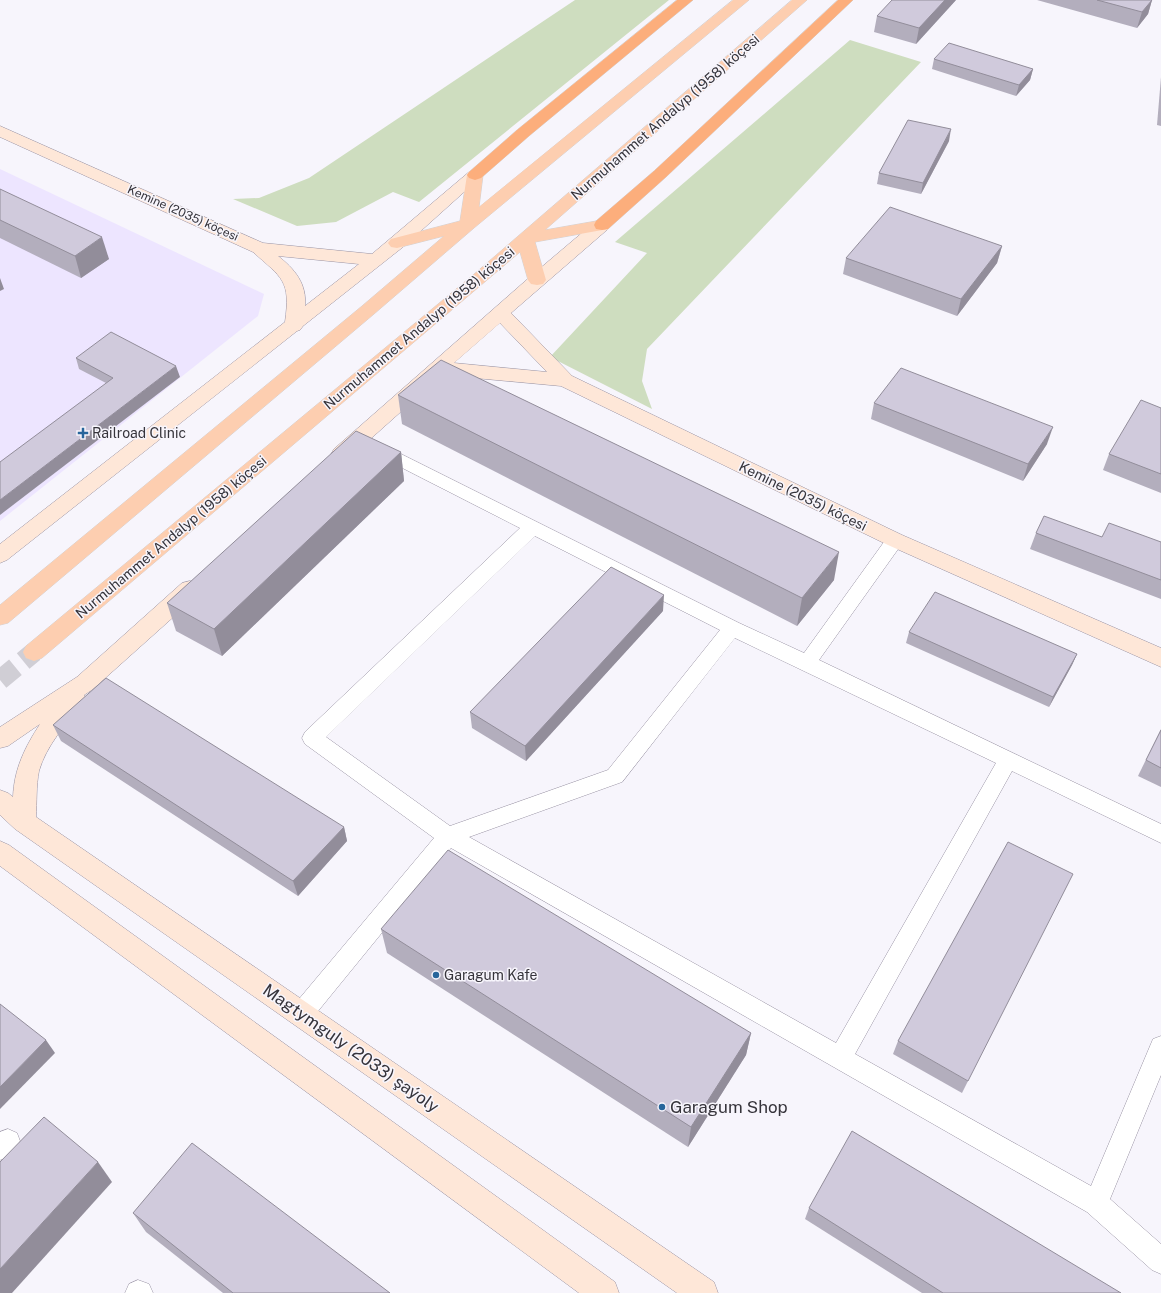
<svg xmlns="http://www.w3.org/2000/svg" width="1161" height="1293" viewBox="0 0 1161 1293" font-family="'Public Sans',sans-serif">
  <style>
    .built { fill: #ede5ff }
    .green { fill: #ceddbf }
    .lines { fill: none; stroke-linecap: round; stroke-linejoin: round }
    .primary-tunnel { stroke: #d0ced5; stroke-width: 20; stroke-dasharray: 20 10; stroke-linecap: butt }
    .lane-casing { stroke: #9993a4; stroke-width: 1 }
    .secondary-casing { stroke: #9993a4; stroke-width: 1 }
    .primary-casing { stroke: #d3d2d4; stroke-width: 1 }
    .highway-casing { stroke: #d3d2d4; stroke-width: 1 }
    .lane { fill: #fff; fill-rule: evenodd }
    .secondary { fill: #fee7d8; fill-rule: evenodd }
    .primary { fill: #fdceb0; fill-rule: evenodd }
    .highway { fill: #fcae7c; fill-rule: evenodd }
    .wall { fill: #b3aebd }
    .shaded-wall { fill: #928d9a }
    .building { fill: #d0cadc; stroke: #928d9a }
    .poi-dot { fill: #27659b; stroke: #f7f5fc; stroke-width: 1.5 }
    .labels { text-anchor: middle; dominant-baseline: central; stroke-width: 3; stroke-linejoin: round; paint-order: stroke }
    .far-street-label { font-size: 12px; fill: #36343b; stroke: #f7f5fc }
    .street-label { font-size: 14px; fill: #36343b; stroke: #f7f5fc }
    .poi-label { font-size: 14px; fill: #36343b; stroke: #f7f5fc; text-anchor: start }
    .near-street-label { font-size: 17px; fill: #36343b; stroke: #f7f5fc }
    .near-poi-label { font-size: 17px; fill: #36343b; stroke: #f7f5fc; text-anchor: start }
  </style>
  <rect width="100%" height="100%" fill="#f7f5fc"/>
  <!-- built -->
  <path class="built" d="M0 169 264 294 258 316 0 521Z"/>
  <!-- green -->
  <g class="green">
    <path d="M575 0H669L419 202 393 192 336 222 297 226 233 199 259 198 309 178Z"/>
    <path d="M850 40 921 62 647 349 642 381 652 409 550 357 647 253 615 242Z"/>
  </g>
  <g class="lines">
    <!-- primary-tunnel -->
    <path class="primary-tunnel" d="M0 680 34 652"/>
    <defs>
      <g id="lane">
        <path d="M379 443 739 623 804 653 889 535 895 533 901 535 904 540 901 545 819 660 1161 824V843L1012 771 855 1054 1091 1186 1153 1039 1161 1036V1075L1110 1199 1161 1244V1274L1152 1270 1087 1212 451 848 310 1021 302 1024 294 1021 291 1013 294 1005 434 838 305 744 302 738 305 732 520 528 373 453 371 449 373 445ZM535 536 720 630 608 770 450 826 326 737ZM735 638 996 763 836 1043 469 837 622 782Z"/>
        <path d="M8 1129 17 1133 20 1141C16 1151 10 1156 0 1160V1132Z"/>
        <path d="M138 1280 149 1284 153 1293H125L129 1284Z"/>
      </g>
      <g id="secondary">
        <path d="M0 126 263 243 372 254 469 172 475 170 481 172 483 175 403 247 303 326 300 330 297 331 7 560 0 563V544L285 322C291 280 282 278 253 252L0 137ZM278 256 359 264 305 306C307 284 295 269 278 256Z"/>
        <path d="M602 220 608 221 610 225 608 229 511 313 572 376 902 535 1161 648V667L888 545 561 386 442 375 348 459 341 461 334 459 331 454 334 449 531 276 596 221ZM500 323 547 372 454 363Z"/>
        <path d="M190 581 198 583 201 589 198 595 93 689 84 695 85 697 82 703C66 724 46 746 39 771 36 786 37 802 36 817L714 1282 718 1293H677L15 829 0 815V790L8 793 13 797C14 769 25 747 40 724L8 746 0 748V727L77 677 182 583Z"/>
        <path d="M0 841 9 845 615 1282 619 1293H579L0 866Z"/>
      </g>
      <g id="primary">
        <path d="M733 0H749L474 228 374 314 8 623 0 625V605L362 306 444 236 397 248 391 247 388 243 391 239 460 221 467 175 469 172 475 170 481 172 483 175 479 207Z"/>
        <path d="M792 0H807L545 230 602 220 608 221 610 225 608 229 535 242 546 280 543 284 537 285 531 284 528 280 520 252 42 658 34 661 26 658 23 652 26 646 473 275Z"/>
      </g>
      <g id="highway">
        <path d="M677 0H693L529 136 481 178 475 180 469 178 467 175 469 172 517 130Z"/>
        <path d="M838 0H853L666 177 608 229 602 230 596 229 594 225 596 221 654 171Z"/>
      </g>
    </defs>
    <!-- lane casing -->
    <use href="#lane" class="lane-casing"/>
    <!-- secondary casing -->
    <use href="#secondary" class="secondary-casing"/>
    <!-- primary casing -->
    <use href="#primary" class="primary-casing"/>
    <!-- highway casing -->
    <use href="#highway" class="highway-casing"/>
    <!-- lane -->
    <use href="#lane" class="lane"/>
    <!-- secondary -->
    <use href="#secondary" class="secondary"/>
    <!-- primary -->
    <use href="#primary" class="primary"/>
    <!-- highway -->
    <use href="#highway" class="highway"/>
  </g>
  <!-- wall -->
  <g class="wall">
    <path d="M956 0 916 44 874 32 877 16Z"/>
    <path d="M1037 0H1152L1148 14 1137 28Z"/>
    <path d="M934 59 1033 69 1030 80 1016 96 932 69Z"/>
    <path d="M1161 77V126L1157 125Z"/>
    <path d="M949 141 921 194 877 184 879 173Z"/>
    <path d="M0 189 109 259 81 278 0 238Z"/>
    <path d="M1002 246 997 263 957 316 843 274 846 258Z"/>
    <path d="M76 358 180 377 106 383 79 369Z"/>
    <path d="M398 395 834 580 797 626 402 424Z"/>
    <path d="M874 403 1047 444 1023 481 871 419Z"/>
    <path d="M1161 408V493L1103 470 1109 454Z"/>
    <path d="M401 452 404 481 222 656 176 631 167 603Z"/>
    <path d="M1036 533 1102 537 1161 542V599L1030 549Z"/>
    <path d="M663 611 526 761 472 728 470 712Z"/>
    <path d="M909 632 1077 654 1072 665 1049 707 906 643Z"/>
    <path d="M53 725 344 827 347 841 298 896 61 741Z"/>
    <path d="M1161 729V787L1138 776Z"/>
    <path d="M381 929 751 1033 746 1055 688 1147 387 953Z"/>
    <path d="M898 1041 968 1081 962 1093 893 1054Z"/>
    <path d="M809 1208 1121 1293H922L805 1219Z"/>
    <path d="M133 1213 390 1293H223L146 1232Z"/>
  </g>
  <!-- shaded-wall -->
  <g class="shaded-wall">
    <path d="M945 0H956L916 44 919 28Z"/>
    <path d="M1152 0 1148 14 1137 28 1142 12Z"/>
    <path d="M1033 69 1030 80 1016 96 1019 85Z"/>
    <path d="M951 129 949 141 921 194 923 183Z"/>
    <path d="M102 237 109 259 81 278 75 256Z"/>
    <path d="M1002 246 997 263 957 316 961 299Z"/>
    <path d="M0 278 4 289 0 291Z"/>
    <path d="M176 366 180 377 0 515V500Z"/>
    <path d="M1053 427 1047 444 1023 481 1028 464Z"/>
    <path d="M401 452 404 481 222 656 214 629Z"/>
    <path d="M839 552 834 580 797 626 802 598Z"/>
    <path d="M664 595 663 611 526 761 525 746Z"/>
    <path d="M1077 654 1072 665 1049 707 1053 697Z"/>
    <path d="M344 827 347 841 298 896 293 881Z"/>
    <path d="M751 1033 746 1055 688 1147 691 1127Z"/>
    <path d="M46 1040 55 1053 0 1109V1087Z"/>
    <path d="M98 1162 112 1182 12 1293H0V1269Z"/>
  </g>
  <!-- building -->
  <g class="building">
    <path d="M892 0H945L919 28 877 16Z"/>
    <path d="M1097 0H1152L1142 12Z"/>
    <path d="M949 43 1033 69 1019 85 934 59Z"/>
    <path d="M908 120 951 129 923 183 879 173Z"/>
    <path d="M0 189 102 237 75 256 0 220Z"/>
    <path d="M890 207 1002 246 961 299 846 258Z"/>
    <path d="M111 332 176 366 0 500V462L113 378 76 358Z"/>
    <path d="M441 360 839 552 802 598 398 395Z"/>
    <path d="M901 368 1053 427 1028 464 874 403Z"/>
    <path d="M1141 400 1161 408V474L1109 454Z"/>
    <path d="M356 431 401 452 214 629 167 603Z"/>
    <path d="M1044 516 1102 537 1109 523 1161 542V580L1036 533Z"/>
    <path d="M611 567 664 595 525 746 470 712Z"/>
    <path d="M935 592 1077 654 1053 697 909 632Z"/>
    <path d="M106 678 344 827 293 881 53 725Z"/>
    <path d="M1161 730V768L1146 760Z"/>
    <path d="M1008 842 1073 874 968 1081 898 1041Z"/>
    <path d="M448 850 751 1033 691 1127 381 929Z"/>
    <path d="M0 1004 46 1040 0 1087Z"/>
    <path d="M44 1117 98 1162 0 1269V1162Z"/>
    <path d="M852 1131 1121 1293H943L809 1208Z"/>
    <path d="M192 1143 390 1293H233L133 1213Z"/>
  </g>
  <!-- markers -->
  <g class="poi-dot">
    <path d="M81 427h4v4h4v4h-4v4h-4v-4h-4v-4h4z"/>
    <circle cx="436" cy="975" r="4"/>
    <circle cx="662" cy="1107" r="4"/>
  </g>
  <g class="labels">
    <!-- far-street labels -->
    <g class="far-street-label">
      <text transform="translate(183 213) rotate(24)">Kemine (2035) köçesi</text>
    </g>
    <!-- street labels -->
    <g class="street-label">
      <text transform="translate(665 117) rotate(-41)">Nurmuhammet Andalyp (1958) köçesi</text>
      <text transform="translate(419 328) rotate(-40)">Nurmuhammet Andalyp (1958) köçesi</text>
      <text transform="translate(803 496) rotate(26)">Kemine (2035) köçesi</text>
      <text transform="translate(171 537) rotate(-40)">Nurmuhammet Andalyp (1958) köçesi</text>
    </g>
    <!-- poi labels -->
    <g class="poi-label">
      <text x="92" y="433">Railroad Clinic</text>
      <text x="444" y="975">Garagum Kafe</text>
    </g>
    <!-- near-street labels -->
    <g class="near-street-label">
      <text transform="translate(351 1048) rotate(35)">Magtymguly (2033) şaýoly</text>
    </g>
    <!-- near-poi labels -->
    <g class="near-poi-label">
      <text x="670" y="1107">Garagum Shop</text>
    </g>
  </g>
</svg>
